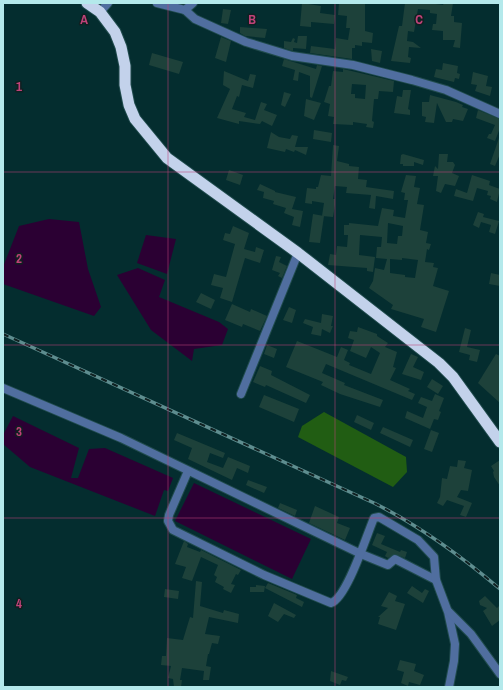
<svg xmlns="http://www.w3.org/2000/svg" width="503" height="690" viewBox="0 0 503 690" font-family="'Archivo Narrow',sans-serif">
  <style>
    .green { fill: #215d13 }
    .water { fill: #2b0033 }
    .building { fill: #1d413a; fill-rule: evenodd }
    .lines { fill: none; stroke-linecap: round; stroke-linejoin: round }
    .minor-casing { stroke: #204b4d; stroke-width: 10 }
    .highway-casing { stroke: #204b4d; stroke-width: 13 }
    .minor { stroke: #506e9f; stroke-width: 8 }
    .highway { stroke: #c3d2eb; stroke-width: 11 }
    .rail-casing { stroke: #5e8d8f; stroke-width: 3.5 }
    .rail { stroke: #102021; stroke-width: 2; stroke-dasharray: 6; stroke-linecap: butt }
    .grid { fill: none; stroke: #bf4278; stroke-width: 1; stroke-opacity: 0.55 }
    .grid-label { font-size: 13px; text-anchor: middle; font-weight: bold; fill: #bf4278; stroke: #102021; stroke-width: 3; stroke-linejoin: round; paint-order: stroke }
  </style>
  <rect width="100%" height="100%" fill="#042d2f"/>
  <!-- green -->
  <path class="green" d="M324 412 406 457 407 472 393 487 298 437 302 426Z"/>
  <!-- water -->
  <g class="water">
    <path d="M49 219 79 222 88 269 101 307 94 316 3 284V267L19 226Z"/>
    <path d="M146 235 176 239 167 274 137 263Z"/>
    <path d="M138 268 165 280 159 297 219 322 228 329 222 345 194 349 192 361 151 330 117 275Z"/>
    <path d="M13 416 79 448 71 478H78L89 449 105 448 173 478 168 491 164 490 155 516 30 467 3 444V435Z"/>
    <path d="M194 483 311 539 292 579 175 521Z"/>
  </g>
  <!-- building -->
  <g class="building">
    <path d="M302 3 321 6 320 13 335 15 334 24 311 22V27L300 26Z"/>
    <path d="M339 3H365V31L373 33 372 43 362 42V46L355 45V48H352V59L310 53 311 46 335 49 336 38 348 40 350 28H346L347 16 338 15Z"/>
    <path d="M405 3H428L443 5 444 3H453L451 16H454V22L462 23 460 48 453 47 455 40H443V31L432 30 433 24H436L437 14 430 13V10L418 9 414 32 408 31 407 41 413 42 421 48 409 47 408 57 411 58 410 63 391 61 399 26H402Z"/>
    <path d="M223 9 231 10 228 24 221 23Z"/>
    <path d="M240 27 267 29 265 38 245 36 240 33Z"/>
    <path d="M298 36H307L306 49 293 48V51L284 48V41L291 42 293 38 295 39 294 42 297 43Z"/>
    <path d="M221 37 231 41 226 62 215 58Z"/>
    <path d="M371 49 382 51 380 63 372 61Z"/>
    <path d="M152 53 183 62 179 74 149 65Z"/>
    <path d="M284 59 316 69 317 65 322 66 312 98 310 97V76L299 72 298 81 293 80 295 70 282 66Z"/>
    <path d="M443 63 458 66 457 73 460 74 459 79 455 78 454 82 434 77 436 69 442 70Z"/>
    <path d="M343 69 394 81 393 92 379 91 378 99H374L372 121 374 122 373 128 366 127 367 124 353 122V125L333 124 334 117 328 116 330 104 324 102 329 86H331L333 71 343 72ZM352 84 366 85 365 99 355 98V94H351Z"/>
    <path d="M224 71 248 81 250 74 256 75 253 88 242 85 239 97 237 96 232 109 246 113 244 117 255 120 261 102 267 104 264 110 277 115 272 126 262 121 260 124 239 121V124L217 118 230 89 223 85Z"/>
    <path d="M473 72 488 76 486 86 492 87 490 96 475 91 477 85 471 84Z"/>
    <path d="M403 90H411L408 109 410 110V115L394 113 397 96 402 97Z"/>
    <path d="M284 92 291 94 285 107 281 105Z"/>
    <path d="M430 95 456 102 463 105 462 107 468 109 463 121 453 119 452 122H446L437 103 434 123 425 122 426 117 422 116V102H429Z"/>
    <path d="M306 99 321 103 314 120 304 116Z"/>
    <path d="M478 110 500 119V128L495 141 487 138 489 134H491L495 125 476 118Z"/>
    <path d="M314 130 332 133 331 142 313 139Z"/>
    <path d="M271 132 279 137 290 139 292 135 298 136 295 147H308L306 155 295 150 294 152 286 149 285 152 267 148Z"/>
    <path d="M499 138 500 154 495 166 490 164Z"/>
    <path d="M333 145 339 146 337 161 349 164V166L359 167 358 179 367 180 366 187 394 191 393 199 376 196 375 209 369 208 371 195 346 193 347 187 335 186 333 199H335V205L333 217 322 216 324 203 312 201V204L305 203 307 188 316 189V187H318L321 175 331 176Z"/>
    <path d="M403 154 424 160 423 165 414 162V166H403V164H400L401 155Z"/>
    <path d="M439 154H448L447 162H453L455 165 452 173 459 176 455 186 445 184 441 193 436 191 438 176H433L435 166 438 169Z"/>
    <path d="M229 170 243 175 240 185 226 180Z"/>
    <path d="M406 175 416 176 414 187 420 188 417 204 424 205 420 230 428 232 426 243 431 244 429 250 427 249 425 262 434 263 433 267 438 268 433 286 449 291 436 332 421 327 424 319 391 309 393 305 369 288 373 281 375 268 384 270 387 259 376 258 377 247H381L382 237 360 235 359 255 375 257 373 272 367 271V268L328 265 330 254 336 255 337 246 347 247 348 235H344V225H349V223L378 226 382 208 394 210 393 216 405 218 408 200H404L405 193 401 192ZM388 223 403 226 402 236H398L397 244 387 243ZM402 258 418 260 415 278 405 277V275L390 273V259L402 260Z"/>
    <path d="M472 175 490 181 489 185 500 189 497 202 490 199 491 196 487 195 488 191 477 188 473 201 454 196 456 189 467 193Z"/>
    <path d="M260 184 275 191V192L296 197 292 209 303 211 300 227 292 225 294 217 284 213 286 208 273 204 274 201 263 198 264 192 257 190Z"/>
    <path d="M478 212 484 214 483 217 499 221 495 234 489 232 491 225 481 222 479 228 473 225Z"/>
    <path d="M313 214 324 216 320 243 309 242Z"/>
    <path d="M233 226 249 233 244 249 255 252 256 247 264 250 260 263 245 258 232 302 220 298 223 288 211 285 214 274 226 277 235 244 223 240 225 233 230 234Z"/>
    <path d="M276 256 281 257 279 262 287 266 282 278 278 276 280 273 272 270Z"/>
    <path d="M491 273 500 275V286L489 284Z"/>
    <path d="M201 293 215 300 211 309 196 302Z"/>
    <path d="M232 304 250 312 251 309 267 316 260 331 243 324 242 327 225 320Z"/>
    <path d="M289 307 296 310 292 323 283 320Z"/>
    <path d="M322 314 333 316 331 326H333L330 333 322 329 321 336 311 334 313 327 303 323 305 319 321 323Z"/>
    <path d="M358 327 377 334V336L388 343 385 347 397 352 393 367 396 368 390 380 410 389 408 391 415 394 412 400 326 364 322 373 345 383 344 385 383 400 380 407 340 394 321 385 323 382 286 367 297 341 337 357 341 347 348 350 344 360 350 363 349 365 371 374 380 353 371 347 366 358 350 351 354 340 348 338 350 331 357 332Z"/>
    <path d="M465 328 471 330 467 347 480 350 477 362 469 360 470 355 459 352Z"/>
    <path d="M267 345 277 349 274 358 264 354Z"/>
    <path d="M411 354 418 357 413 367 424 372 421 380 402 374Z"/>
    <path d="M496 354 500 356V403L478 383Z"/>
    <path d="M260 366 272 371 271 375 310 395 306 403 266 385 265 387 253 382Z"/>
    <path d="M432 379 443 386 438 394 427 387Z"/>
    <path d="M435 394 444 398 439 411 441 412 438 420 434 419 430 429 405 418 407 411 423 418 427 407 418 403 421 397 432 401Z"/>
    <path d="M264 395 299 409 294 422 259 407Z"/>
    <path d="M357 415 374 423 371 430 354 422Z"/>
    <path d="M383 427 413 440 410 447 380 433Z"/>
    <path d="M431 430 439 433 432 452 424 449Z"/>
    <path d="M177 433 225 453 223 458 210 453 207 462 223 468 228 457 250 466 248 473 237 468 232 480 188 459 192 448 174 440Z"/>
    <path d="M458 460 466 461 464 468 472 470 468 491 461 490 457 497 472 503 466 517 460 515 464 506 447 500 443 506 437 503 440 497 442 478 447 479 450 466 457 467Z"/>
    <path d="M500 460V486L494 477 493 472 494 471 491 466Z"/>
    <path d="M248 480 267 487 264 493 246 485Z"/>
    <path d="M280 503 297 510 295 516 278 508Z"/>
    <path d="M315 506 339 517 337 523 350 528 345 540 309 523Z"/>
    <path d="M377 533 385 536 381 544 400 552 401 550 407 552 405 558 395 554 388 558 385 556 387 552 372 545Z"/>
    <path d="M184 541 188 544 187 547 200 552 201 550 241 570 238 575 236 574 231 584 235 585 231 593 223 589 224 587 215 582 217 577 214 575 218 565 201 557 192 581 182 578 186 567 175 564Z"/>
    <path d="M196 581 202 582 200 606 223 613 224 610 239 614 238 623 209 617 205 634 220 636 218 644 212 643 209 654H208L206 666 211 667 209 680H203L204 671 182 668 180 680H182L181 687H174L173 679 168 678 171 666 161 665 162 656H166L167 638 183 640 190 617 193 618Z"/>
    <path d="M268 583 297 595 296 598 304 602 302 607 265 588Z"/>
    <path d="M256 585 265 586 264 592H250V587H256Z"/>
    <path d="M412 586 422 593 425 589 429 591 423 603 407 593Z"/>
    <path d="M165 589 179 591 178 599 164 597Z"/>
    <path d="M389 592 397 596 395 601 405 604 396 630 378 624 380 617H378L388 608 381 606Z"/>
    <path d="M485 596 497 608 500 605V620L492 626 483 611 487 608 480 605 479 601Z"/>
    <path d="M274 603 296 615 294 618 284 614 278 622 268 616Z"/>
    <path d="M400 660 416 664 414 671 424 675 420 685 409 682 408 686 401 683 404 672 397 670Z"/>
    <path d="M331 671 348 677 346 681 342 680 340 685 330 681Z"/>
  </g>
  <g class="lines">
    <defs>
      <g id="minor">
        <path d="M157 3 185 10 193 3"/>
        <path d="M185 10 195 19 246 42 292 56 353 65 412 80 446 90 500 114"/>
        <path d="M100 12 108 3"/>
        <path d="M3 388 121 438 361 554 388 565 395 559 436 580"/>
        <path d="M241 394 298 253"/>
        <path d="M188 471 169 515 168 521 173 530 264 575 331 603C347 598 367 534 374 518L379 517 418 540 434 557 436 580 448 612 455 644 454 661 449 687"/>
        <path d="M449 612 471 634 500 674"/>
      </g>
      <path id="highway" d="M87 3 100 12 115 32 121 47 125 66V85L129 105 135 119 167 158 298 253 439 363 453 377 500 442"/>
    </defs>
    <!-- minor casing -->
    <use href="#minor" class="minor-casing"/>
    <!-- highway casing -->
    <use href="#highway" class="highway-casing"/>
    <!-- minor -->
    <use href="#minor" class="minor"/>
    <!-- highway -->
    <use href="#highway" class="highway"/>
    <defs>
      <path id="rail" d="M3 334 374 503C420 526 461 556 500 589"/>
    </defs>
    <!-- rail casing -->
    <use href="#rail" class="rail-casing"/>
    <!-- rail -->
    <use href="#rail" class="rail"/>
  </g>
  <!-- grid -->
  <path class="grid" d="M168 3V687M335 3V687M3 172H500M3 345H500M3 518H500"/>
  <g class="grid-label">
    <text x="84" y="24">A</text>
    <text x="252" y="24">B</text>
    <text x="419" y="24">C</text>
    <text x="19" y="91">1</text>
    <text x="19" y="263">2</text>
    <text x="19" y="436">3</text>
    <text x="19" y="608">4</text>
  </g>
  <!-- border -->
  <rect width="503" height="690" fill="none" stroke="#b4e9eb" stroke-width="8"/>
</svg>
